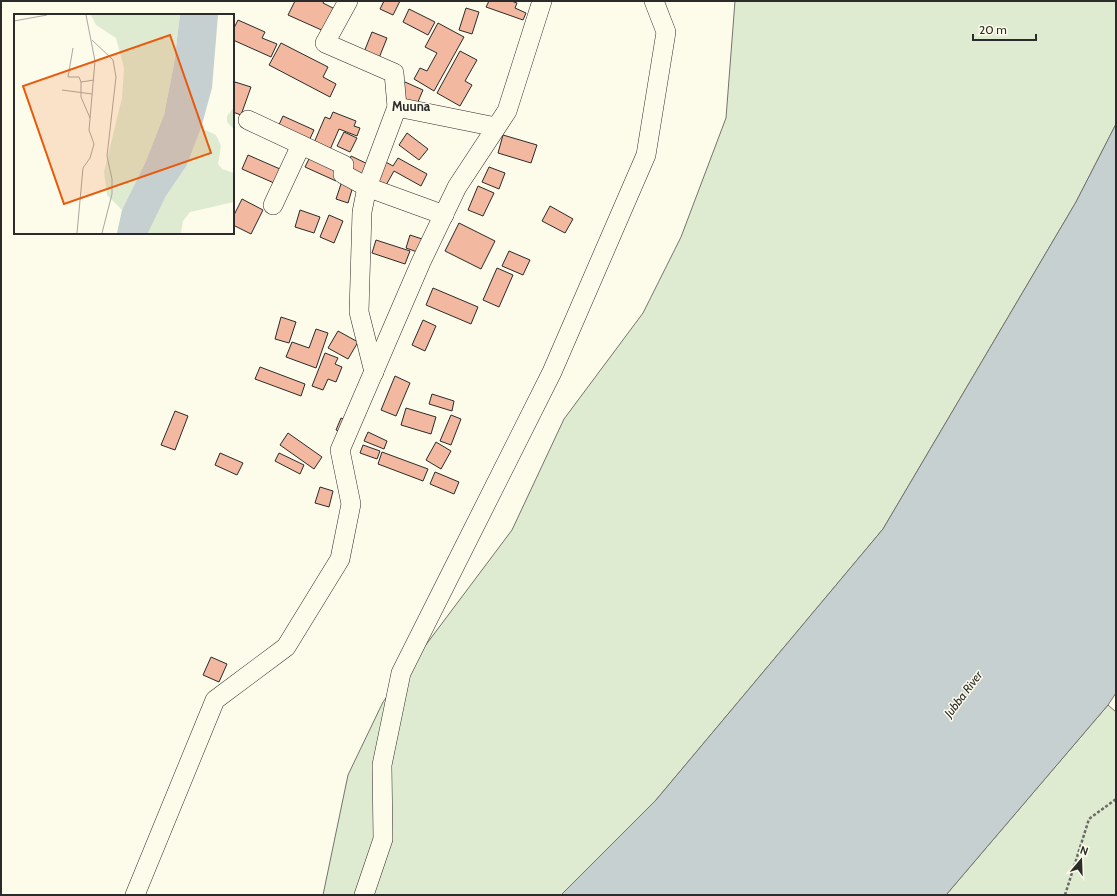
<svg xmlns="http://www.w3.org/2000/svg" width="1117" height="896" viewBox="0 0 1117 896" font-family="Cabin,sans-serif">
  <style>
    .green { fill: #deebd1; stroke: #74746e }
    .water { fill: #c7d0d0; stroke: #74746e }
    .building { fill: #f2b8a0; stroke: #2b2b2b }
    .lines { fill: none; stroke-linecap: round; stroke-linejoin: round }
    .minor-casing { stroke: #2b2b2b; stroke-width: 20 }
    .path { stroke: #6a6964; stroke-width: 2.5; stroke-dasharray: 3 2; stroke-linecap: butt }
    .minor { stroke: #fdfbea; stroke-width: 19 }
    .labels { text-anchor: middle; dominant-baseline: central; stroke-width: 3; stroke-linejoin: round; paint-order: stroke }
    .water-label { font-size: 12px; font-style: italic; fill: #2b2b2b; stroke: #fdfbea }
    .quarter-label { font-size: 13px; font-weight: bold; fill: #2b2b2b; stroke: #fdfbea }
    .inset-road { fill: none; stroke: #a9a89e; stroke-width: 1 }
    .view { fill: #e8590c; fill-opacity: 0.15; stroke: #e8590c; stroke-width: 2 }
    .inset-edge { fill: none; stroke: #2b2b2b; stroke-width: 2 }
  </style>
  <rect width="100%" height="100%" fill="#fdfbea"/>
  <!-- green -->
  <g class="green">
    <path d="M735 1H1116V124L1076 202 883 529 656 800 561 895H323L348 775 383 702 512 530 564 419 643 313 681 237 726 118Z"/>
    <path d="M1108 705 1116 712V895H946Z"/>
  </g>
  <!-- water -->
  <path class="water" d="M1116 124V693L1108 705 946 895H561L656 800 883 529 1076 202Z"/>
  <!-- building -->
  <g class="building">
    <path d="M295 1H324L323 3 335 9 326 32 288 15Z"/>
    <path d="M384 1H400L393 15 380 9Z"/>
    <path d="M489 1H511L517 3 515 8 526 13 523 20 486 7Z"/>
    <path d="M466 8 479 12 472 34 459 30Z"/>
    <path d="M409 9 435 22 428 35 403 22Z"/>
    <path d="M238 20 265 32 262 38 277 44 271 57 233 40V30Z"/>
    <path d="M438 23 464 37 434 91 414 79 420 68 427 71 437 53 425 47Z"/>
    <path d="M372 32 387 38 377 63 362 57Z"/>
    <path d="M281 43 328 67 323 77 336 84 330 97 269 65Z"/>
    <path d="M460 51 477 60 465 81 472 85 460 106 437 93Z"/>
    <path d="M235 82 251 87 241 115 233 112V88Z"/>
    <path d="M405 82 423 90 417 104 399 96Z"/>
    <path d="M333 112 356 121 354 126 360 128 357 136 339 129 329 152 313 145 325 117 330 119Z"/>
    <path d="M283 116 314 130 308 143 277 129Z"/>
    <path d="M344 132 357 138 350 152 337 146Z"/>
    <path d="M407 133 428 149 419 160 399 145Z"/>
    <path d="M503 135 537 145 531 163 498 153Z"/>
    <path d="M312 153 342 167 336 181 305 167Z"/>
    <path d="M248 155 280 169 274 183 242 169Z"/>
    <path d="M351 156 374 167 369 180 345 169Z"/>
    <path d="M398 158 427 174 421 186 394 171 385 187 371 180 382 160 393 166Z"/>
    <path d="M489 167 505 173 499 189 482 182Z"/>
    <path d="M343 178 354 183 348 203 336 199Z"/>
    <path d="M478 186 494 193 483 216 468 210Z"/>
    <path d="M242 199 263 210 251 234 233 225V217Z"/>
    <path d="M550 206 573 219 565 233 542 221Z"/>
    <path d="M300 210 320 217 314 233 295 227Z"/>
    <path d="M329 215 343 221 334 243 320 237Z"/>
    <path d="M459 223 495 241 481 269 445 251Z"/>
    <path d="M410 235 425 240 420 253 406 248Z"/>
    <path d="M376 240 410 251 405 264 372 253Z"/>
    <path d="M509 251 530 260 523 275 502 266Z"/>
    <path d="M497 268 513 275 499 307 483 300Z"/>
    <path d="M433 288 478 307 471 324 426 305Z"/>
    <path d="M281 317 296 322 289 343 275 339Z"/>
    <path d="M423 320 436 326 425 351 412 345Z"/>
    <path d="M316 329 328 333 316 368 286 357 292 342 309 348Z"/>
    <path d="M338 331 358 342 348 359 328 348Z"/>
    <path d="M325 353 338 358 335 364 342 367 336 382 328 379 323 390 312 386Z"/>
    <path d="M260 367 305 384 301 396 255 379Z"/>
    <path d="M395 376 410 383 396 416 381 410Z"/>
    <path d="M432 394 454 401 452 411 429 404Z"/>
    <path d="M406 408 436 417 431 434 401 425Z"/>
    <path d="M175 411 188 416 175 450 161 445Z"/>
    <path d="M451 415 461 419 451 445 440 441Z"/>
    <path d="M341 418 348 421 343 433 336 430Z"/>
    <path d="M368 432 387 441 384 449 364 441Z"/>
    <path d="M288 433 322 457 314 469 280 445Z"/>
    <path d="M436 442 451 451 441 469 426 460Z"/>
    <path d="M363 445 380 451 377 459 360 453Z"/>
    <path d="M382 452 428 469 423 481 378 464Z"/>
    <path d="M220 453 243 463 237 475 215 465Z"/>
    <path d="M279 453 304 465 300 474 275 461Z"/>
    <path d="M435 472 459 482 454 494 430 484Z"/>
    <path d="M320 487 333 491 329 507 315 503Z"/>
    <path d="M211 657 227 664 219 682 203 675Z"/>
  </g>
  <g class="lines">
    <defs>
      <g id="minor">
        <path d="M348 1 325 43 394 73 397 107"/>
        <path d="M248 120 344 165 343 174 367 187 444 215"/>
        <path d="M273 205 301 145"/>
        <path d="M374 372 359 312 362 212 367 187 397 107 496 127"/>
        <path d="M135 895 215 700 286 647 340 559 351 504 340 450 421 262 457 187 507 111 542 1"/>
        <path d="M364 895 383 839 382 765 401 673 552 372 646 155 666 32 654 1"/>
      </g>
    </defs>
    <!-- minor casing -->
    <use href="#minor" class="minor-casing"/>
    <!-- path -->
    <path class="path" d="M1065 895 1089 819 1116 799"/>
    <!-- minor -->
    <use href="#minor" class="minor"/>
  </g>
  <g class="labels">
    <!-- water labels -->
    <g class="water-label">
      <text transform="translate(963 694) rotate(-53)">Jubba River</text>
    </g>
    <!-- quarter labels -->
    <g class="quarter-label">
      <text x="411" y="106">Muuna</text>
    </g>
  </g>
  <!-- overview -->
  <g transform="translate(14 14)">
    <rect width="220" height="220" fill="#fdfbea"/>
    <path d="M77 1H166L160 50 150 101 132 147 108 196 93 181 90 158 108 84 110 54 102 24 82 11ZM220 93V115L213 108V102ZM187 114 202 121 207 132 204 150 208 155 220 159V188L176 198 169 207 167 219H134L152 182 173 151Z" fill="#deebd1"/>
    <path d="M166 1H204L198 74 187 114 173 151 152 182 134 219H103L108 196 132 147 150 101 160 50Z" fill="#c7d0d0"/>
    <path class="inset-road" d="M0 7 33 1M78 26 99 46 102 63 93 142 98 165V180L88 219M59 34 54 63H65L67 68M48 76 78 80M76 104 67 83V68L80 66M63 219 69 154 76 144 80 130 75 116 81 47 72 1"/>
    <path class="view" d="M156 21 197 139 50 190 9 72Z"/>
    <rect width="220" height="220" class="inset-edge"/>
  </g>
  <!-- border -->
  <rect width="1117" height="896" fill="none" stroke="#2b2b2b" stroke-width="4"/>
  <!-- north arrow -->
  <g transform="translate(1081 860) rotate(19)" stroke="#fdfbea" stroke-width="3" paint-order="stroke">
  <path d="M0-3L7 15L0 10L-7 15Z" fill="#2b2b2b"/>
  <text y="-6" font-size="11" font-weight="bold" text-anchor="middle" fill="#2b2b2b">N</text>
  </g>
  <!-- scale -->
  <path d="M973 34v6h63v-6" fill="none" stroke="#2b2b2b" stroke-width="2"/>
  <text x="979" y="34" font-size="12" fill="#2b2b2b" stroke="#fdfbea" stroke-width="3" paint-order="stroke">20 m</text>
</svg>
